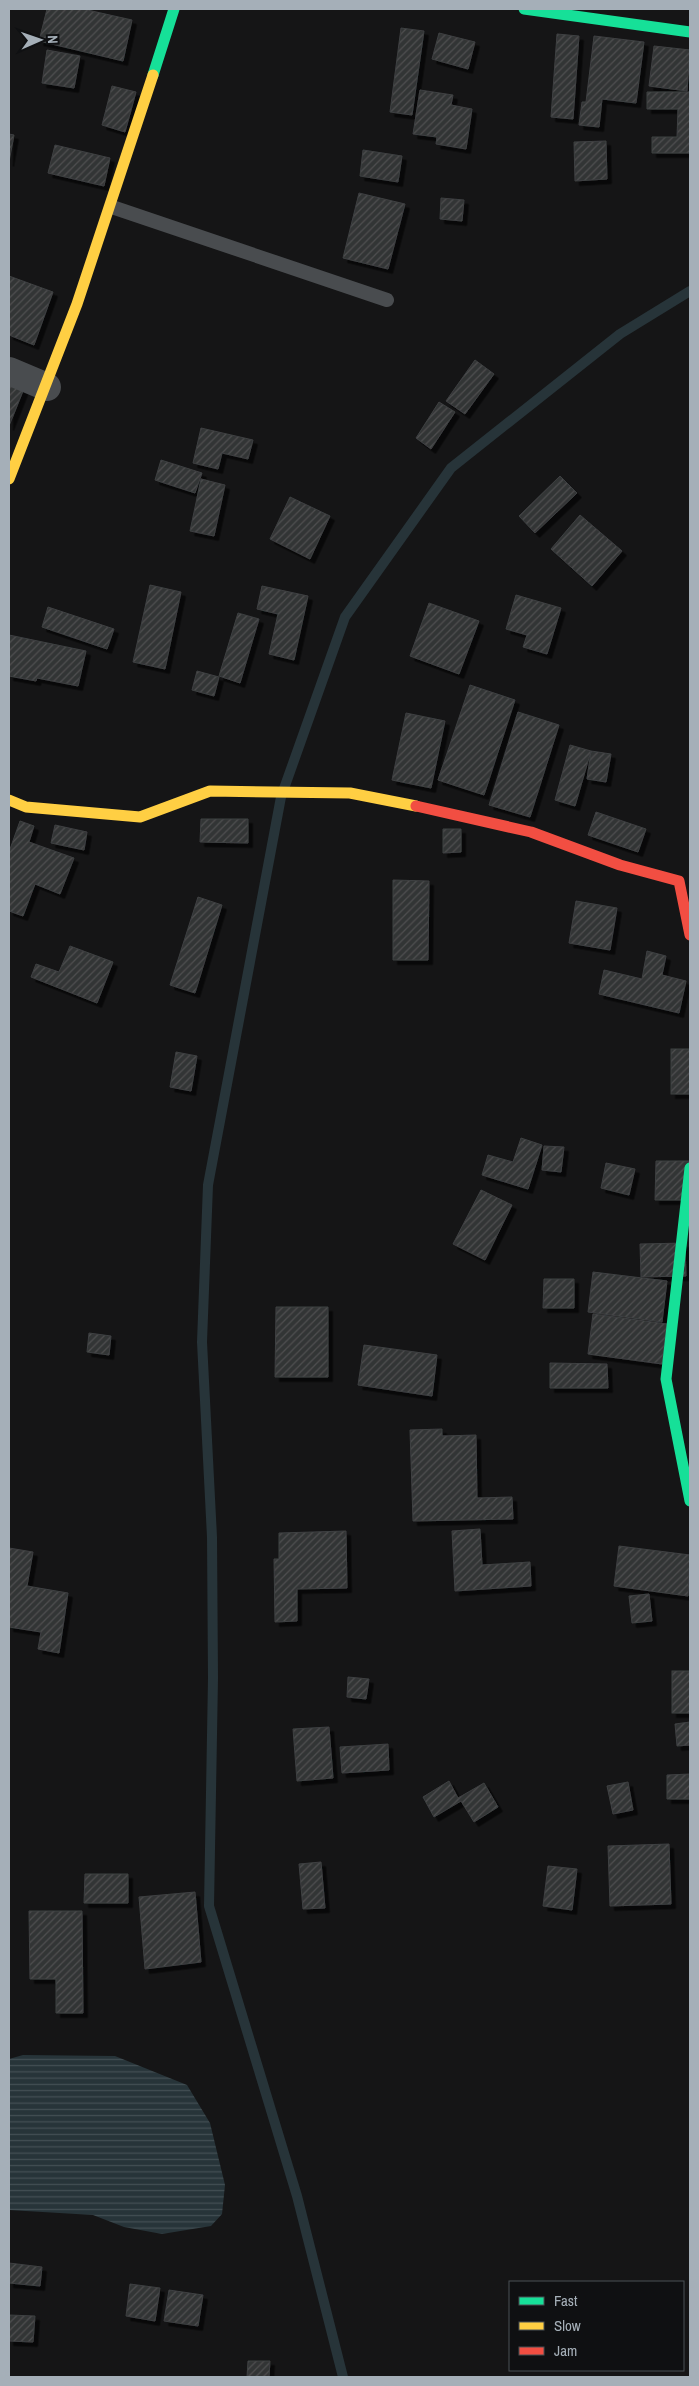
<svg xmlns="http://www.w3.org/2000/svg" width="699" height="2386" viewBox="0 0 699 2386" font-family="'Archivo Narrow',sans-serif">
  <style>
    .water { fill: url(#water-rules) }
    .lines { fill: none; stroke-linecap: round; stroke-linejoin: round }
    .stream { stroke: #273439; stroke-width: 10 }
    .building { fill: url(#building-hatch); stroke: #3e4042; filter: url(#shadow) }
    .lane { stroke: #494c4f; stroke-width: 14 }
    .street { stroke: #494c4f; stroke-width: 28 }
    .fast { stroke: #16e098; stroke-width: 11 }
    .slow { stroke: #ffcf43; stroke-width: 11 }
    .jam { stroke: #f24e42; stroke-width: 11 }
  </style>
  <defs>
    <pattern id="water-rules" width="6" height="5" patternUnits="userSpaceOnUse" patternTransform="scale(1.25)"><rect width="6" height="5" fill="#273439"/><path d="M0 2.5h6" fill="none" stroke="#434f54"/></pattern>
    <pattern id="building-hatch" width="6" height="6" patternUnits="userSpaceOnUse" patternTransform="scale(1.25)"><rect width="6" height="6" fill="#333435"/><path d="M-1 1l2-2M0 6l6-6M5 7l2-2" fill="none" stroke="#4e4f50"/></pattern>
    <filter id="shadow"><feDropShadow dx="4.5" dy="4.5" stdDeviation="0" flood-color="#0009"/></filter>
  </defs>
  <rect width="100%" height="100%" fill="#151516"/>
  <!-- water -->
  <path class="water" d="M23 2055 115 2056 187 2085 210 2123 225 2185 222 2214 211 2226 162 2234 124 2227 93 2215 9 2210V2059Z"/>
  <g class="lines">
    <!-- stream -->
    <path class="stream" d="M343 2377 297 2196 209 1906 213 1678 212 1537 202 1342 208 1185 281 797 345 617 451 468 620 334 690 291"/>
  </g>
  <!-- building -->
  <g class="building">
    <path d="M47 9H83L132 20 123 61 39 41Z"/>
    <path d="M401 28 424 31 412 115 390 112Z"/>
    <path d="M439 33 475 42 468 69 432 59Z"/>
    <path d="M557 34 579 36 573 119 551 117Z"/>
    <path d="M594 36 644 42 636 103 602 99 599 127 579 125 582 102H586Z"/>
    <path d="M654 46 690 50 687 91 649 86Z"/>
    <path d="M47 50 80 56 74 88 42 83Z"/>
    <path d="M112 86 136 92 125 132 102 125Z"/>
    <path d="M420 90 453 95 451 105 472 109 466 149 436 144 437 137 413 134Z"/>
    <path d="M647 92H690V153H652V137H677L678 109H647Z"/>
    <path d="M9 134 14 135 9 162Z"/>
    <path d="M606 141 607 179 575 181 574 142Z"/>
    <path d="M55 145 110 158 104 186 48 173Z"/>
    <path d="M363 150 402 156 398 182 360 176Z"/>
    <path d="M359 193 405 204 388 269 343 258Z"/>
    <path d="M441 198 464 200 462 221 440 219Z"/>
    <path d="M9 276 53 292 34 345 9 335Z"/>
    <path d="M475 360 494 374 465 414 446 401Z"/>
    <path d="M9 368 29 376 9 426Z"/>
    <path d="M439 402 455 412 431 449 416 438Z"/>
    <path d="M201 428 253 440 248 459 222 453 218 469 193 463Z"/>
    <path d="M161 460 202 473 195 493 155 480Z"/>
    <path d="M560 476 577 493 535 533 519 516Z"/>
    <path d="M201 479 225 485 214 536 190 531Z"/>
    <path d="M290 497 330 516 310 559 270 539Z"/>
    <path d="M580 515 622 551 592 586 551 549Z"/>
    <path d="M150 585 181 592 165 669 133 662Z"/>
    <path d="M262 586 308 596 294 660 269 654 278 614 257 609Z"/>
    <path d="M516 595 561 608 547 654 523 647 527 635 506 629Z"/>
    <path d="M429 603 479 621 459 674 410 656Z"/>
    <path d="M48 607 114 629 107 649 42 627Z"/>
    <path d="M238 613 259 619 240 683 219 676Z"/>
    <path d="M9 635 86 651 78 686 37 678 36 681 9 676Z"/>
    <path d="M197 671 219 677 214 696 192 690Z"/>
    <path d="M470 685 515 700 484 795 438 780Z"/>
    <path d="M518 712 559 725 530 817 489 805Z"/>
    <path d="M406 713 445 721 431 788 392 780Z"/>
    <path d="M570 745 591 751 575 806 555 800Z"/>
    <path d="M591 751 611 754 606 782 587 779Z"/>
    <path d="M596 812 646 829 638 852 588 835Z"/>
    <path d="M201 819H248V843L200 842Z"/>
    <path d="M20 821 34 826 29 842 74 858 60 894 35 884 23 916 9 911V852Z"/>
    <path d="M55 825 87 832 84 850 51 843Z"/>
    <path d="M443 829H461V852L443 853Z"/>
    <path d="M393 880 429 881 428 960H393Z"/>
    <path d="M198 897 222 905 195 993 170 985Z"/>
    <path d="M576 901 617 908 610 950 569 943Z"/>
    <path d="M70 946 113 962 97 1003 31 977 36 964 59 972Z"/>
    <path d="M647 951 666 956 662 975 686 981 679 1013 599 994 604 970 642 979Z"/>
    <rect x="671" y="1049" width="19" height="45"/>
    <path d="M176 1052 197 1056 191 1091 170 1087Z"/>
    <path d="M521 1138 542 1145 528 1189 482 1175 488 1155 513 1162Z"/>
    <path d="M544 1146 564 1147 561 1172 542 1170Z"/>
    <path d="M656 1161H690V1200H655Z"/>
    <path d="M606 1163 635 1169 629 1195 601 1188Z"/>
    <path d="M481 1190 512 1205 485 1260 453 1244Z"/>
    <path d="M685 1243 686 1276 641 1277 640 1244Z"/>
    <path d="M593 1272 667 1281 662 1322 588 1312Z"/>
    <path d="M544 1279H574V1308H543Z"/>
    <path d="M276 1307H328V1377H275Z"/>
    <path d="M593 1314 667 1324 662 1364 588 1354Z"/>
    <path d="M89 1333 111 1336 109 1355 87 1352Z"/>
    <path d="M364 1345 437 1355 432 1396 358 1385Z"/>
    <path d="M550 1363 607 1364 608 1388H550Z"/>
    <path d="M442 1429V1436L476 1435 477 1498 512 1497 513 1519 413 1521 410 1430Z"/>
    <path d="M480 1529 482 1565 530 1562 531 1586 455 1591 452 1531Z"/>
    <path d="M346 1531 347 1588 297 1589V1621L275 1622 274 1559H279V1533Z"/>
    <path d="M619 1546 690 1555 688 1596 614 1586Z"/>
    <path d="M9 1548 33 1552 27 1586 68 1593 59 1653 38 1649 41 1632 9 1627Z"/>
    <path d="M649 1594 652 1621 632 1623 629 1596Z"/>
    <rect x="672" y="1671" width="18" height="42"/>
    <path d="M348 1677 369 1679 366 1699 347 1697Z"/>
    <path d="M690 1722V1745L677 1746 675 1724Z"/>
    <path d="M329 1727 333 1778 297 1781 293 1729Z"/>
    <path d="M388 1744 389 1770 342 1773 340 1747Z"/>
    <path d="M690 1774V1799H667V1775Z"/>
    <path d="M449 1781 458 1798 484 1783 498 1807 474 1822 461 1801 434 1817 423 1797Z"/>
    <path d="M628 1782 633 1810 613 1814 607 1786Z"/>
    <path d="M669 1844 671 1904 610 1906 608 1846Z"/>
    <path d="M321 1862 325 1908 303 1909 299 1864Z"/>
    <path d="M548 1866 577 1869 572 1910 543 1906Z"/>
    <path d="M85 1874H128V1903H84Z"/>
    <path d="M195 1892 201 1962 145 1969 139 1897Z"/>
    <path d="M29 1911H82L83 2013H56V1979H30Z"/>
    <path d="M9 2263 42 2267 40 2286 9 2283Z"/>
    <path d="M130 2284 160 2288 155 2321 126 2316Z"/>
    <path d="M169 2290 203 2295 198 2326 164 2321Z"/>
    <path d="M9 2315 35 2316 33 2342 9 2341Z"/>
    <path d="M248 2361H270L269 2377H247Z"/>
  </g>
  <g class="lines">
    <!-- lane -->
    <path class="lane" d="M112 207 387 300"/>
    <!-- street -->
    <path class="street" d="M9 371 47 387"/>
    <!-- fast -->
    <g class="fast">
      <path d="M524 9 690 32"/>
      <path d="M153 75 174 9"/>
      <path d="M690 1168 666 1379 690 1501"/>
    </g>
    <!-- slow -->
    <g class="slow">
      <path d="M9 479 77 304 153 75"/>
      <path d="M9 800 26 807 140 817 210 791 350 793 416 806"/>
    </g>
    <!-- jam -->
    <path class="jam" d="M416 806 531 832 620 865 679 881 690 935"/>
  </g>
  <!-- border -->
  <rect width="699" height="2386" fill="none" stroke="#a5afb8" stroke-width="20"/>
  <!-- legend -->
  <rect x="509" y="2281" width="175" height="90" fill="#0f1012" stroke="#4b5054"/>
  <rect x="519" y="2297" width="25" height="8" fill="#16e098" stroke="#4b5054"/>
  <text x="554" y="2306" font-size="15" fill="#a5afb8">Fast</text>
  <rect x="519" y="2322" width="25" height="8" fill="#ffcf43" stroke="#4b5054"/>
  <text x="554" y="2331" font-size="15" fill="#a5afb8">Slow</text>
  <rect x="519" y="2347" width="25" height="8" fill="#f24e42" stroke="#4b5054"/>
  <text x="554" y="2356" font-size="15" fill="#a5afb8">Jam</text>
  <!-- north arrow -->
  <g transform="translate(40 40) rotate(88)" stroke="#0f1012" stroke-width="4" paint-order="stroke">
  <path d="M0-4L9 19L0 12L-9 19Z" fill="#a5afb8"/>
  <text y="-8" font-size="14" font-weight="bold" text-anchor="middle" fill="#a5afb8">N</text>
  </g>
</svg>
